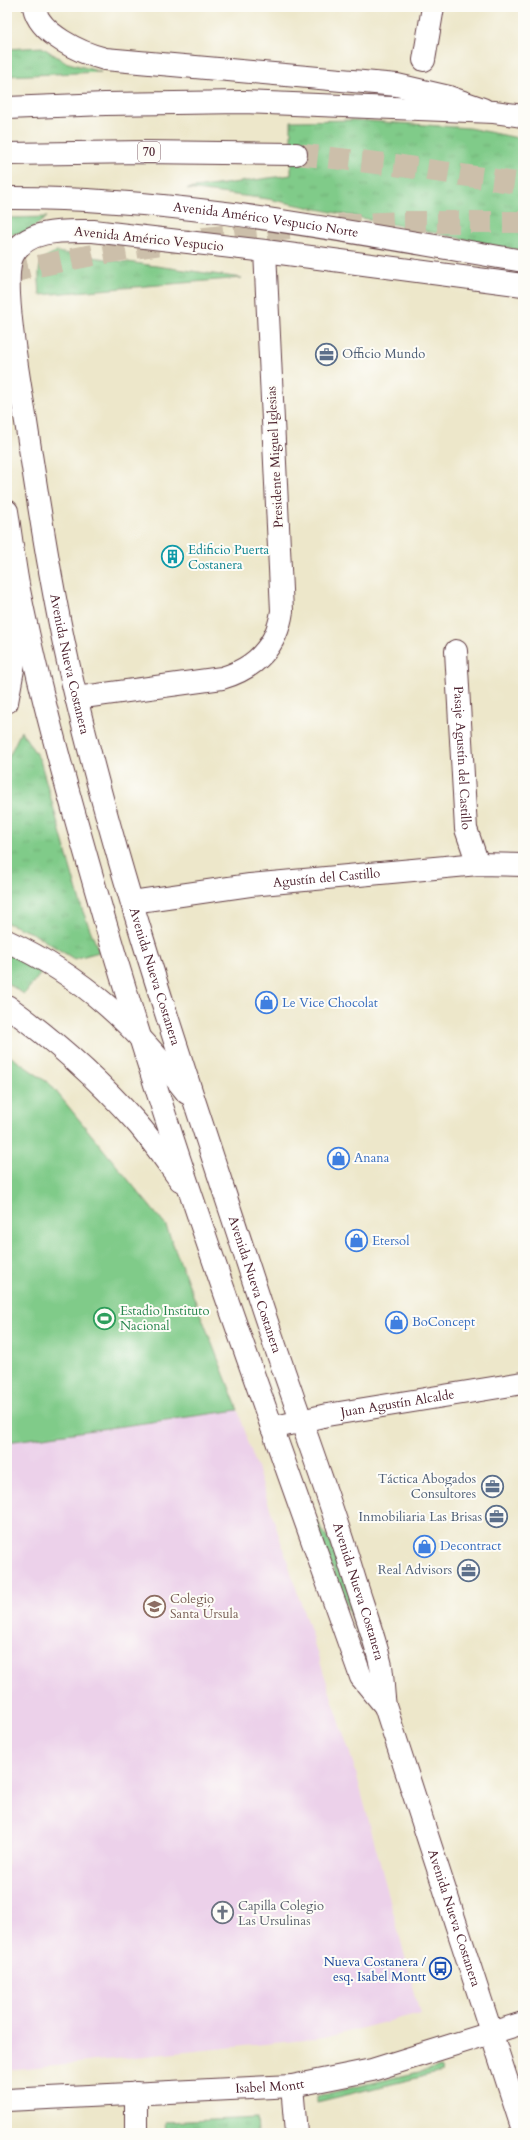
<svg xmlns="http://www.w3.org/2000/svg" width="530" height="2140" viewBox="0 0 530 2140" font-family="Cardo,serif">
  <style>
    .built { fill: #ecd1ea }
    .grass { fill: url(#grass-tufts); stroke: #65755a }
    .garden { fill: #80cb89; stroke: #65755a }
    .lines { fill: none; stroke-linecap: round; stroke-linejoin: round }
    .motorway-tunnel { stroke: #ccbfaa; stroke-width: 22; stroke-dasharray: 22 11; stroke-linecap: butt }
    .minor-casing { stroke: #623d43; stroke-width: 24 }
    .tertiary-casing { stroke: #623d43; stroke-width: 24 }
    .secondary-casing { stroke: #623d43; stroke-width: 24 }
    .primary-casing { stroke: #623d43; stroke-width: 24 }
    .motorway-casing { stroke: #623d43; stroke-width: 24 }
    .minor { stroke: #fff; stroke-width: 22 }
    .tertiary { stroke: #fff; stroke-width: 22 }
    .secondary { stroke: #fff; stroke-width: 22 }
    .primary { stroke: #fff; stroke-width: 22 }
    .motorway { stroke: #fff; stroke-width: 22 }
    .labels { text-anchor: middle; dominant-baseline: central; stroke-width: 4; stroke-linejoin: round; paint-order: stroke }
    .shield { fill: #fdfcf7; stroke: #806168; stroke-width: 1 }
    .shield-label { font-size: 12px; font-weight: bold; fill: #4a1f2b }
    .street-label { font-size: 13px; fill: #4a1f2b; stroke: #fdfcf7 }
    .service-label { font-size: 13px; fill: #4e5e75; stroke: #fdfcf7; text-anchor: end }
    .culture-label { font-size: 13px; fill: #0d838f; stroke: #fdfcf7; text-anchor: start }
    .shop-label { font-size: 13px; fill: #366cbe; stroke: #fdfcf7; text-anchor: start }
    .leisure-label { font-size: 13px; fill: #27864d; stroke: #fdfcf7; text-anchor: start }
    .education-label { font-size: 13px; fill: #785e54; stroke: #fdfcf7; text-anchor: start }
    .worship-label { font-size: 13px; fill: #5b616d; stroke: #fdfcf7; text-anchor: start }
    .transit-label { font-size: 13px; fill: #164399; stroke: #fdfcf7; text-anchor: end }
  </style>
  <defs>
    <pattern id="grass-tufts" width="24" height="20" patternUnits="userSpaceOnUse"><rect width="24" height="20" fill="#80cb89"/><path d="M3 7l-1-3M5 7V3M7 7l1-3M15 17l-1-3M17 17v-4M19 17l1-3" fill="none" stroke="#70ae76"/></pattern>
  </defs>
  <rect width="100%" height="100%" fill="#fdfcf7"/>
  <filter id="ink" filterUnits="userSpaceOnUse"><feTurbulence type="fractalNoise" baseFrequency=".025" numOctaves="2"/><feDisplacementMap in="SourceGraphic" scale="8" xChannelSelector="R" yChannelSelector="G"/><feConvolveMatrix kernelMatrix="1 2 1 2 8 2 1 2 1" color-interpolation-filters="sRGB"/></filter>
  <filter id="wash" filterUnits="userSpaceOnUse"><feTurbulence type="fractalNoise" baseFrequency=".012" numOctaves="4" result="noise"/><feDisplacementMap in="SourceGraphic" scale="16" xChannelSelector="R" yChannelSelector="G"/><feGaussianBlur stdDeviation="0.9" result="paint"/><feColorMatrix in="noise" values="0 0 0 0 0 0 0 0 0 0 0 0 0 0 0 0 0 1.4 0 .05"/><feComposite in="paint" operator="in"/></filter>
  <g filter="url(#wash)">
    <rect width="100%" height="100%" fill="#ede7ca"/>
    <!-- built -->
    <path class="built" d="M238 1410 355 1769 420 2013 324 2038 7 2070V1442Z"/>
    <!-- grass -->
    <g class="grass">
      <path d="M42 47 65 62 101 72 7 76V49Z"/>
      <path d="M355 120 469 128 523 139V251L268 199 187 189 291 175V121Z"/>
      <path d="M47 217 27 232 13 234 7 237V218Z"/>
      <path d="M56 252 242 278 40 295C39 275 34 260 56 252Z"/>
      <path d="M21 731 40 760 82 909 99 952 74 959 34 934 7 923V761Z"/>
      <path d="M7 951 43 971 24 994 7 983Z"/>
      <path d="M307 1504 332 1546 359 1618 374 1675Z"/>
      <path d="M440 2067 442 2072 317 2102V2096Z"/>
      <path d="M257 2118 258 2133H166L165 2122Z"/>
    </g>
    <!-- garden -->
    <path class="garden" d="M7 1054 50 1084 166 1226 238 1410 7 1442Z"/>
  </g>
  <g filter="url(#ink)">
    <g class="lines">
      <!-- motorway-tunnel -->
      <g class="motorway-tunnel">
        <path d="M296 154 395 165 523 184"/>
        <path d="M338 225 401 222H523"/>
        <path d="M7 273C104 250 201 237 300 228"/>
      </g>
      <defs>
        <g id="minor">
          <path d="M424 60 433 7"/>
          <path id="s1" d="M456 651 466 829 478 864"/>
          <path d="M76 698 222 678C256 668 277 646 282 611L265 251"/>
          <path id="s2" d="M132 902 250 885 478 864 523 865"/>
          <path id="s3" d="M272 1428 327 1415 523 1383"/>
          <path d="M292 2086 296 2133"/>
          <path d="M136 2133V2093"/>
        </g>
        <g id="tertiary">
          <path id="s4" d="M7 2100 292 2086 372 2070 523 2023"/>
        </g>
        <g id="secondary">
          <path d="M34 7C39 34 81 53 105 59L397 85 449 97 483 109"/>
          <path id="s5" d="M523 285 265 251 93 231C66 231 27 228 13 255 0 279 21 391 26 422 40 514 54 606 76 697 125 902 195 1101 260 1301 290 1393 325 1482 353 1574 362 1604 374 1635 381 1666 383 1679 383 1693 385 1706L523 2130"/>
          <path d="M7 511C11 537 14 564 19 590 39 690 67 789 95 887 171 1154 268 1415 361 1677L385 1706"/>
          <path d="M7 702 13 669 18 615"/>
          <path d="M7 941C86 978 134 1025 187 1093"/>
          <path d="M7 1006C54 1040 97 1078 136 1122 152 1140 166 1161 180 1180"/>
        </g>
        <g id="primary">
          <path d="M7 108 105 104 244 102 494 112 523 116"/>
          <path id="s6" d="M7 198C180 197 353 233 523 261"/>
        </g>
        <path id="motorway" d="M7 154 143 152 296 154"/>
      </defs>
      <!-- minor casing -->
      <use href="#minor" class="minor-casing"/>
      <!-- tertiary casing -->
      <use href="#tertiary" class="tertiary-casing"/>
      <!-- secondary casing -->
      <use href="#secondary" class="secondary-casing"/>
      <!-- primary casing -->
      <use href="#primary" class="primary-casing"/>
      <!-- motorway casing -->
      <use href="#motorway" class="motorway-casing"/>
      <!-- minor -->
      <use href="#minor" class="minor"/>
      <!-- tertiary -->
      <use href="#tertiary" class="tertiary"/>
      <!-- secondary -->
      <use href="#secondary" class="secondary"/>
      <!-- primary -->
      <use href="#primary" class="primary"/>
      <!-- motorway -->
      <use href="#motorway" class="motorway"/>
    </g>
  </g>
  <!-- icons -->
  <defs>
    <symbol id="office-ring" viewBox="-11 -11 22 22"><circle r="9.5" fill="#fdfcf7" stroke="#5c6f8a" stroke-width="1.5"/><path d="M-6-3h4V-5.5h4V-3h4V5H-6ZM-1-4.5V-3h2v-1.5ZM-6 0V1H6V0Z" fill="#5c6f8a"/></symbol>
    <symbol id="building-ring" viewBox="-11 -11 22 22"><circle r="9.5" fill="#fdfcf7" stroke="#0f9aa8" stroke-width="1.5"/><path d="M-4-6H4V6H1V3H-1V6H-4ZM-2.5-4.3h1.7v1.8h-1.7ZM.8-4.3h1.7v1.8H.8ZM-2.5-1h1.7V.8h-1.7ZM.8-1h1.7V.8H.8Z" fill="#0f9aa8"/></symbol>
    <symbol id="shop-ring" viewBox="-11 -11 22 22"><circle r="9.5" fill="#fdfcf7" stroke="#3f7fe0" stroke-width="1.5"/><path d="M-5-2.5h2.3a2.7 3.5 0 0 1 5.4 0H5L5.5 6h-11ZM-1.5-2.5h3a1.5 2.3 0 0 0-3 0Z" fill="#3f7fe0"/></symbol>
    <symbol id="stadium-ring" viewBox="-11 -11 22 22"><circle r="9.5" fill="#fdfcf7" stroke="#2e9e5b" stroke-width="1.5"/><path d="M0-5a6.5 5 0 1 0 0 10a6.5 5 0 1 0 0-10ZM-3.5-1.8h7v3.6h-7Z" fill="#2e9e5b"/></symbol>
    <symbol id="school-ring" viewBox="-11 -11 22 22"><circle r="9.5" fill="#fdfcf7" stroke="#8d6e63" stroke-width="1.5"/><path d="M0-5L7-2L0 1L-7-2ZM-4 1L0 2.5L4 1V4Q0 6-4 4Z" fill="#8d6e63"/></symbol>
    <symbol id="church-ring" viewBox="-11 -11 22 22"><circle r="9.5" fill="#fdfcf7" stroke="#6b7280" stroke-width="1.5"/><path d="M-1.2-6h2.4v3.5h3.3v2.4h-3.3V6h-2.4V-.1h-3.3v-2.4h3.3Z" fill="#6b7280"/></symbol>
    <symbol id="bus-ring" viewBox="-11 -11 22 22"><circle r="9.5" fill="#fdfcf7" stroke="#1a4fb4" stroke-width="1.5"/><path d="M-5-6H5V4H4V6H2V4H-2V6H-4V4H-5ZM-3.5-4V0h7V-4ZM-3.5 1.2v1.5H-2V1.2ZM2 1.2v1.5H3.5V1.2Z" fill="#1a4fb4"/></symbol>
  </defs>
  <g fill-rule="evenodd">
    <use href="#office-ring" x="314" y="342" width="25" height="25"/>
    <use href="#building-ring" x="160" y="544" width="25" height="25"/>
    <use href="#shop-ring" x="254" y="990" width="25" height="25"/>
    <use href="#shop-ring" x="326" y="1146" width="25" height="25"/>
    <use href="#shop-ring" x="344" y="1228" width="25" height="25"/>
    <use href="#stadium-ring" x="92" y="1306" width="25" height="25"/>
    <use href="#shop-ring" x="384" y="1310" width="25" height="25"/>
    <use href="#office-ring" x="480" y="1474" width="25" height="25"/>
    <use href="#office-ring" x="484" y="1504" width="25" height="25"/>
    <use href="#shop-ring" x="412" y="1534" width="25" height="25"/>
    <use href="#office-ring" x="456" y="1558" width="25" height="25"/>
    <use href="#school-ring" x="142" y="1594" width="25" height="25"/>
    <use href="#church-ring" x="210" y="1900" width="25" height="25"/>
    <use href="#bus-ring" x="428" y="1956" width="25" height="25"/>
  </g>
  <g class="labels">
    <!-- shield labels -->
    <rect class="shield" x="138" y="142" width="22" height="20" rx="3"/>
    <g class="shield-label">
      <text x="149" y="152">70</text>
    </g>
    <!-- street labels -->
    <g class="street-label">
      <text stroke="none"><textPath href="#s6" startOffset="260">Avenida Américo Vespucio Norte</textPath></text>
      <text transform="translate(149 239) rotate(6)">Avenida Américo Vespucio</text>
      <text transform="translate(275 457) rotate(-93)">Presidente Miguel Iglesias</text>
      <text stroke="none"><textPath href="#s5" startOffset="936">Avenida Nueva Costanera</textPath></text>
      <text stroke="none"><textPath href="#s1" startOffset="107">Pasaje Agustín del Castillo</textPath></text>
      <text stroke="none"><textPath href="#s2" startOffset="196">Agustín del Castillo</textPath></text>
      <text stroke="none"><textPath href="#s5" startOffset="1260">Avenida Nueva Costanera</textPath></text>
      <text stroke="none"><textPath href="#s5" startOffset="1584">Avenida Nueva Costanera</textPath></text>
      <text stroke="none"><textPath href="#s3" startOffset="128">Juan Agustín Alcalde</textPath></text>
      <text stroke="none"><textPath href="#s5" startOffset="1908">Avenida Nueva Costanera</textPath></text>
      <text stroke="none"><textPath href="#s5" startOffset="2249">Avenida Nueva Costanera</textPath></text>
      <text stroke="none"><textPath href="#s4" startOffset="263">Isabel Montt</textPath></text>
    </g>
    <!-- service labels -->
    <g class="service-label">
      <text x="342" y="354" text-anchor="start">Officio Mundo</text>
      <text x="476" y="1479">Táctica Abogados<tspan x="476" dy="15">Consultores</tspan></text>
      <text x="482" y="1517">Inmobiliaria Las Brisas</text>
      <text x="452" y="1570">Real Advisors</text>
    </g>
    <!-- culture labels -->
    <g class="culture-label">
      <text x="188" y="550">Edificio Puerta<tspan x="188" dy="15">Costanera</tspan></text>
    </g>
    <!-- shop labels -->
    <g class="shop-label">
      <text x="282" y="1003">Le Vice Chocolat</text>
      <text x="354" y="1158">Anana</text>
      <text x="372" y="1241">Etersol</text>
      <text x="412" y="1322">BoConcept</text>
      <text x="440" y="1546">Decontract</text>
    </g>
    <!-- leisure labels -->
    <g class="leisure-label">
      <text x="120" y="1311">Estadio Instituto<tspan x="120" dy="15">Nacional</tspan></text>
    </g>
    <!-- education labels -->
    <g class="education-label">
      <text x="170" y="1599">Colegio<tspan x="170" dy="15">Santa Úrsula</tspan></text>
    </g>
    <!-- worship labels -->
    <g class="worship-label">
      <text x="238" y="1906">Capilla Colegio<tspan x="238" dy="15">Las Ursulinas</tspan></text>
    </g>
    <!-- transit labels -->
    <g class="transit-label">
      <text x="426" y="1962">Nueva Costanera /<tspan x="426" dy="15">esq. Isabel Montt</tspan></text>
    </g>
  </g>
  <!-- margin -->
  <rect width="530" height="2140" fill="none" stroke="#fdfcf7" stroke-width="24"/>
</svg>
